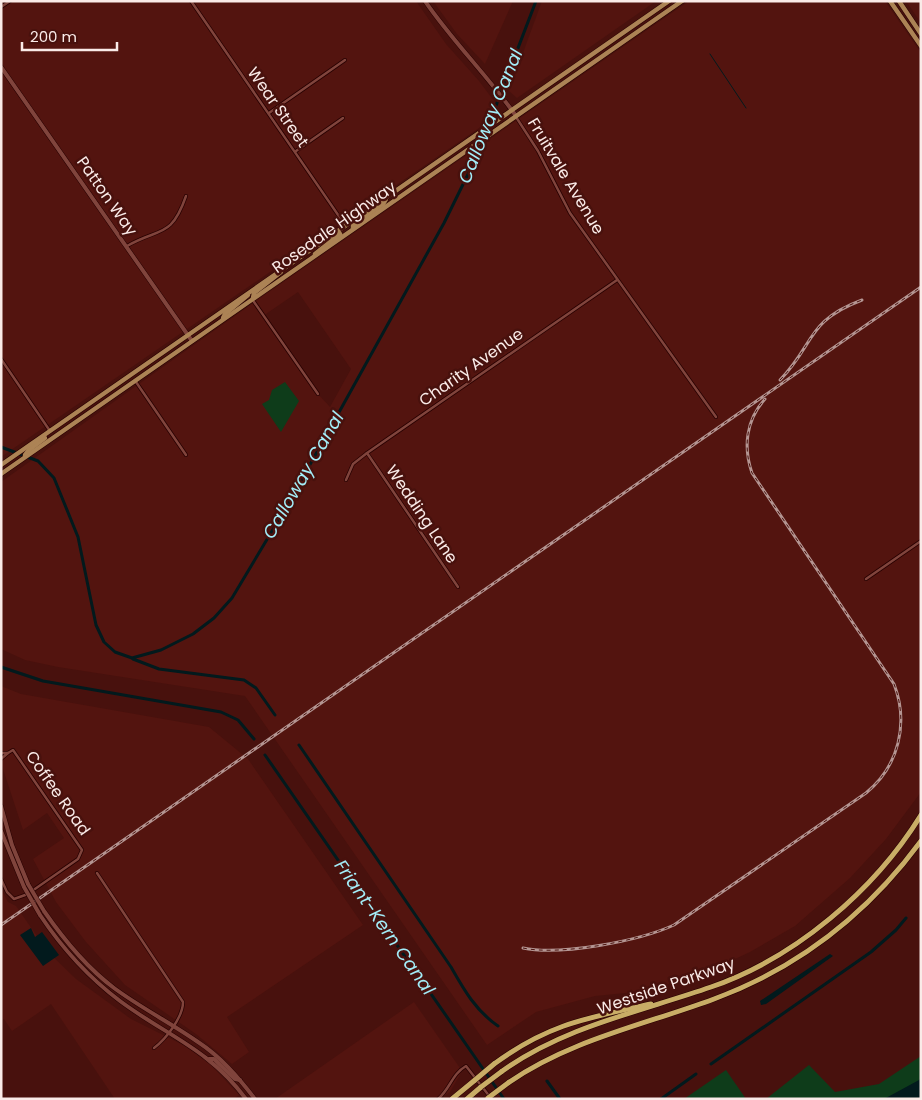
<svg xmlns="http://www.w3.org/2000/svg" width="922" height="1100" viewBox="0 0 922 1100" font-family="Poppins,sans-serif">
  <style>
    .built { fill: #53140f; fill-rule: evenodd }
    .green { fill: #0e3c1a }
    .water { fill: #021a1d }
    .lines { fill: none; stroke-linecap: round; stroke-linejoin: round }
    .stream { stroke: #021a1d; stroke-width: 1 }
    .canal { stroke: #021a1d; stroke-width: 3 }
    .street-casing { stroke: #270101; stroke-width: 4 }
    .secondary-casing { stroke: #270101; stroke-width: 5 }
    .primary-casing { stroke: #270101; stroke-width: 5.5 }
    .highway-casing { stroke: #270101; stroke-width: 6 }
    .street { stroke: #80443c; stroke-width: 2.5 }
    .secondary { stroke: #80443c; stroke-width: 4 }
    .primary { stroke: #ac8355; stroke-width: 4.5 }
    .highway { stroke: #c9ad66; stroke-width: 5 }
    .rail-casing { stroke: #b49592; stroke-width: 3 }
    .rail { stroke: #48110d; stroke-width: 1; stroke-dasharray: 4; stroke-linecap: butt }
    .secondary-bridge-casing { stroke: #270101; stroke-width: 5; stroke-linecap: butt }
    .highway-bridge-casing { stroke: #270101; stroke-width: 6; stroke-linecap: butt }
    .secondary-bridge { stroke: #80443c; stroke-width: 4 }
    .highway-bridge { stroke: #c9ad66; stroke-width: 5 }
    .labels { text-anchor: middle; dominant-baseline: central; stroke-width: 5; stroke-linejoin: round; paint-order: stroke }
    .street-label { font-size: 16px; fill: #faebe8; stroke: #48110d }
    .water-label { font-size: 18px; font-style: italic; fill: #a3edf8; stroke: #48110d }
  </style>
  <rect width="100%" height="100%" fill="#48110d"/>
  <!-- built -->
  <g class="built">
    <path d="M1 1H416L446 44 479 81 500 109 498 115 1 457Z"/>
    <path d="M433 1H513L485 64 457 34Z"/>
    <path d="M542 1H656L517 98 509 91Z"/>
    <path d="M689 1H885L921 53V792L886 839 850 878 795 926 750 952 705 973 645 991 595 996 536 1012 487 1045 245 696 58 667 25 660 1 649V482L253 303ZM298 292 351 369 330 407 318 394 263 316Z"/>
    <path d="M906 1H921V23Z"/>
    <path d="M1 686 21 694 209 727 248 759 363 925 227 1017 249 1052 232 1064 196 1034 125 985 86 942 56 902 33 859 64 838 47 813 23 830 1 763Z"/>
    <path d="M1 889 8 902 16 906 48 952 76 979 131 1019 187 1047 212 1066 239 1095 234 1099H115L51 1004 12 1031 4 1019 1 1021Z"/>
    <path d="M414 1002 462 1071 450 1092 439 1099H275Z"/>
  </g>
  <!-- green -->
  <g class="green">
    <path d="M285 382 299 401 281 432 262 404 269 400 272 390Z"/>
    <path d="M921 1056V1099H766L809 1065 835 1092 879 1084Z"/>
    <path d="M726 1070 746 1099H684Z"/>
  </g>
  <!-- water -->
  <g class="water">
    <path d="M31 928 35 937 42 932 59 955 43 966 20 935Z"/>
    <path d="M830 954 833 956 766 1004 761 1005 760 1001Z"/>
    <path d="M921 1078V1099H884L919 1080Z"/>
  </g>
  <g class="lines">
    <!-- stream -->
    <path class="stream" d="M710 54 746 108"/>
    <!-- canal -->
    <g class="canal">
      <path d="M1 447 38 461 54 478 78 537 96 625 104 642 115 652 132 658 161 650 193 634 214 618 232 598 287 506 444 223 476 158 536 1"/>
      <path d="M133 659 159 669 244 680 256 688 275 715"/>
      <path d="M1 667 43 681 221 712 238 720 254 739"/>
      <path d="M299 745 451 967C464 990 476 1011 498 1026"/>
      <path d="M265 755 504 1099"/>
      <path d="M711 1064 871 952 896 930 906 918"/>
      <path d="M547 1081 560 1099"/>
      <path d="M661 1099 696 1074"/>
    </g>
    <defs>
      <g id="street">
        <path d="M191 1 345 225"/>
        <path d="M1 7 10 1"/>
        <path d="M269 113 345 60"/>
        <path d="M516 117 538 151 570 213 716 417"/>
        <path d="M296 151 343 118"/>
        <path d="M127 246C160 227 171 239 186 196"/>
        <path d="M252 299 318 394"/>
        <path d="M1 359 50 431"/>
        <path d="M136 382 186 455"/>
        <path d="M367 453 458 587"/>
        <path d="M346 480 353 464 367 453 617 280"/>
        <path d="M866 579 921 541"/>
        <path d="M1 753H8L1 759"/>
        <path d="M8 753 13 750 82 850 78 859 32 891"/>
        <path d="M97 873 183 1002C183 1017 166 1039 154 1048"/>
        <path d="M1 879 7 892 14 899 28 894"/>
        <path d="M438 1099C450 1089 452 1074 466 1066L490 1097"/>
      </g>
      <g id="secondary">
        <path d="M425 1C453 42 488 76 516 116"/>
        <path d="M1 67 192 341"/>
        <path d="M1 806 12 845 28 884"/>
        <path d="M1 831 24 887"/>
        <path d="M44 911C64 940 86 967 114 988 141 1008 171 1023 198 1042 221 1057 238 1077 255 1099"/>
        <path d="M40 915C62 948 88 977 120 1001 167 1036 208 1048 246 1099"/>
        <path d="M209 1059H214L235 1079 240 1080"/>
      </g>
      <g id="primary">
        <path d="M890 1 921 46"/>
        <path d="M899 1 921 34"/>
        <path d="M353 229V225L383 204 386 199"/>
        <path d="M315 254 340 234"/>
        <path d="M253 298 254 293 281 272"/>
        <path d="M223 318 225 314 248 295"/>
        <path d="M25 455 29 450 45 438"/>
        <path d="M1 465 669 1"/>
        <path d="M1 474 682 1"/>
      </g>
      <g id="highway">
        <path d="M494 1064C548 1024 587 1018 651 1004"/>
        <path d="M501 1072C563 1027 639 1012 711 987 795 958 874 891 921 815"/>
        <path d="M508 1083C570 1040 644 1025 714 999 798 968 868 913 921 841"/>
        <path d="M452 1099 475 1080"/>
        <path d="M467 1099 481 1087"/>
      </g>
    </defs>
    <!-- street casing -->
    <use href="#street" class="street-casing"/>
    <!-- secondary casing -->
    <use href="#secondary" class="secondary-casing"/>
    <!-- primary casing -->
    <use href="#primary" class="primary-casing"/>
    <!-- highway casing -->
    <use href="#highway" class="highway-casing"/>
    <!-- street -->
    <use href="#street" class="street"/>
    <!-- secondary -->
    <use href="#secondary" class="secondary"/>
    <!-- primary -->
    <use href="#primary" class="primary"/>
    <!-- highway -->
    <use href="#highway" class="highway"/>
    <defs>
      <g id="rail">
        <path d="M780 380C815 344 806 321 862 300"/>
        <path d="M1 925 921 287"/>
        <path d="M523 948C560 956 639 941 674 925L866 793C899 766 909 723 894 684L752 473C743 447 746 420 765 399"/>
      </g>
    </defs>
    <!-- rail casing -->
    <use href="#rail" class="rail-casing"/>
    <!-- rail -->
    <use href="#rail" class="rail"/>
    <defs>
      <g id="secondary-bridge">
        <path d="M28 884 44 911"/>
        <path d="M24 887 40 915"/>
      </g>
      <g id="highway-bridge">
        <path d="M475 1080 494 1064"/>
        <path d="M481 1087 501 1072"/>
        <path d="M488 1098 508 1083"/>
      </g>
    </defs>
    <!-- secondary-bridge casing -->
    <use href="#secondary-bridge" class="secondary-bridge-casing"/>
    <!-- highway-bridge casing -->
    <use href="#highway-bridge" class="highway-bridge-casing"/>
    <!-- secondary-bridge -->
    <use href="#secondary-bridge" class="secondary-bridge"/>
    <!-- highway-bridge -->
    <use href="#highway-bridge" class="highway-bridge"/>
  </g>
  <g class="labels">
    <!-- street labels -->
    <g class="street-label">
      <text transform="translate(278 107) rotate(55)">Wear Street</text>
      <text transform="translate(566 176) rotate(59)">Fruitvale Avenue</text>
      <text transform="translate(107 196) rotate(55)">Patton Way</text>
      <text transform="translate(334 227) rotate(-35)">Rosedale Highway</text>
      <text transform="translate(471 367) rotate(-35)">Charity Avenue</text>
      <text transform="translate(422 514) rotate(56)">Wedding Lane</text>
      <text transform="translate(58 793) rotate(55)">Coffee Road</text>
      <text transform="translate(666 986) rotate(-19)">Westside Parkway</text>
    </g>
    <!-- water labels -->
    <g class="water-label">
      <text transform="translate(490 116) rotate(-68)">Calloway Canal</text>
      <text transform="translate(303 475) rotate(-60)">Calloway Canal</text>
      <text transform="translate(385 927) rotate(55)">Friant-Kern Canal</text>
    </g>
  </g>
  <!-- border -->
  <rect width="922" height="1100" fill="none" stroke="#faebe8" stroke-width="5"/>
  <!-- scale -->
  <path d="M22 42v8h95v-8" fill="none" stroke="#faebe8" stroke-width="2.5"/>
  <text x="30" y="42" font-size="15" fill="#faebe8" stroke="#48110d" stroke-width="4" paint-order="stroke">200 m</text>
</svg>
